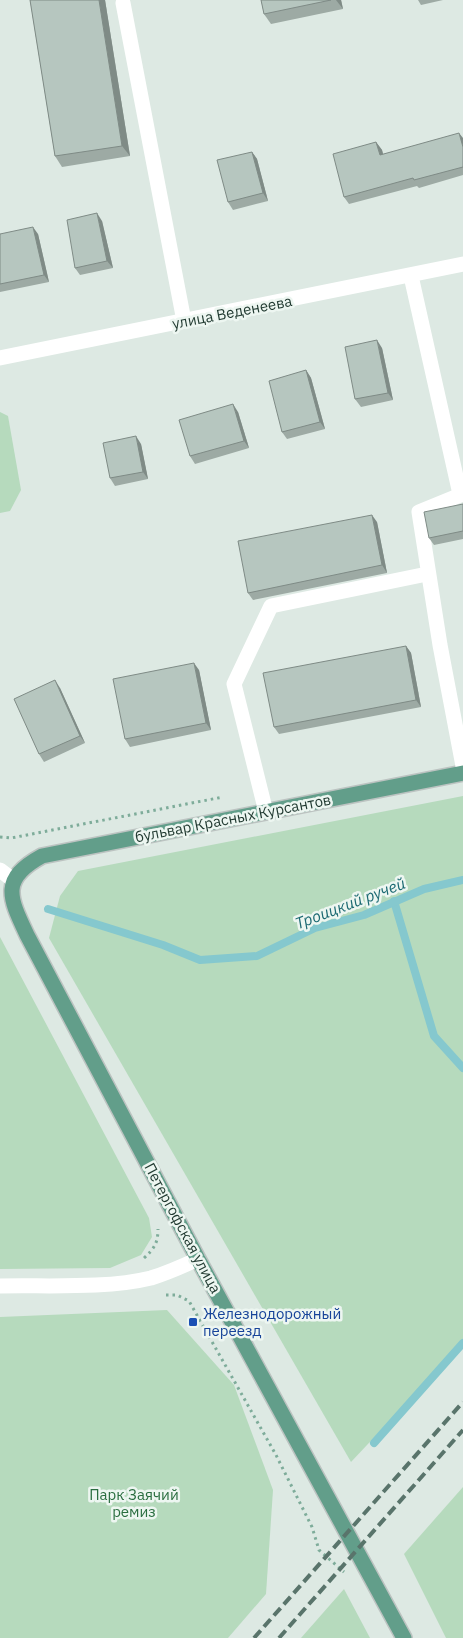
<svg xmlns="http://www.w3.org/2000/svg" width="463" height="1638" viewBox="0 0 463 1638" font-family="'IBM Plex Sans',sans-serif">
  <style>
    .green { fill: #b6dabd }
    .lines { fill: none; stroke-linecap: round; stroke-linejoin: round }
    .stream { stroke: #85c8ce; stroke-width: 8 }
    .major-casing { stroke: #bcc3c1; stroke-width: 18 }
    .path { stroke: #7eac9a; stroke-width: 3; stroke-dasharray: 2.5 4; stroke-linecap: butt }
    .minor { stroke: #fff; stroke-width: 15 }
    .major { stroke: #629e8a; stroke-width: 15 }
    .rail { stroke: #59746b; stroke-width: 4; stroke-dasharray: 10 5; stroke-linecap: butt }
    .wall { fill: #9daaa4 }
    .shaded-wall { fill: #7f8b86 }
    .building { fill: #b6c6bf; stroke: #7f8b86 }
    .transit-dot { fill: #1a4fb4; stroke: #edf6f1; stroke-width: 2 }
    .labels { text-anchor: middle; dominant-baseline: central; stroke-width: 5; stroke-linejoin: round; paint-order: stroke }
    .street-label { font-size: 15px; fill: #1f382f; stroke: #edf6f1 }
    .transit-label { font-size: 15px; fill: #164399; stroke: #edf6f1; text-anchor: start }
    .park-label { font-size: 15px; fill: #2a6e40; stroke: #edf6f1 }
    .water-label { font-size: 16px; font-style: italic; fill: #1b6972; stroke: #edf6f1 }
  </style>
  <rect width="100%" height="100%" fill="#dde9e3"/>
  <!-- green -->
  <g class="green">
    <path d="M0 412 8 416 21 490 10 511 0 513Z"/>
    <path d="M463 796V1343L351 1462 49 938 60 896 78 871Z"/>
    <path d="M0 937 149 1218 152 1237 141 1255 110 1268 0 1269Z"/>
    <path d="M167 1310 234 1385 273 1490 266 1594 228 1638H0V1317Z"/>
    <path d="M463 1487V1638H446L404 1554Z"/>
    <path d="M344 1589 370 1638H301Z"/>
  </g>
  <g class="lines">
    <!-- stream -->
    <g class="stream">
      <path d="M394 901 434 1036 463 1068"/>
      <path d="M48 909 163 945 200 960 257 956 315 928 364 915 424 889 463 880"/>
      <path d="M374 1443 463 1343"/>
    </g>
    <defs>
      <path id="major" d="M404 1638 198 1259 27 935C9 897 0 879 42 856L463 773"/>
    </defs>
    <!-- major casing -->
    <use href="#major" class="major-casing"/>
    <!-- path -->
    <g class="path">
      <path d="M0 837 11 838 223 797"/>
      <path d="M144 1258C154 1249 158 1243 158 1229"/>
      <path d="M166 1295H177L189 1301 276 1455 312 1527 319 1550 344 1572"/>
    </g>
    <!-- minor -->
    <g class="minor">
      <path d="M123 3 184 321"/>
      <path d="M411 276 460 494"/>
      <path d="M0 358 463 264"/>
      <path d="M463 494 419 512 440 645 463 766"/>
      <path d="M266 812 234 684 271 606 427 574"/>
      <path d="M0 870 13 880"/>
      <path d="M0 1286C47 1285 106 1289 151 1278 167 1273 183 1266 198 1259"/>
    </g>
    <!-- major -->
    <use href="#major" class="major"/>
    <!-- rail -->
    <g class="rail">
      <path d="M254 1638 463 1402"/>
      <path d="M279 1638 463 1430"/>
    </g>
  </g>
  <!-- wall -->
  <g class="wall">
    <path d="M30 0H105L130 156 62 167 55 156Z"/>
    <path d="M261 0H341L343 9 271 24 264 14Z"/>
    <path d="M418 0H443L421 5Z"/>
    <path d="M463 138V175L419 188 417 186 349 204 344 197 376 142 382 150 383 154Z"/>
    <path d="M252 152 257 159 268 201 233 210 228 202Z"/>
    <path d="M102 221 113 268 80 275 75 268Z"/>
    <path d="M0 234H38L49 282 0 292Z"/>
    <path d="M382 348 393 400 361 407 355 399Z"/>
    <path d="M306 370 311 378 325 429 287 439 282 432Z"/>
    <path d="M238 412 249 448 195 464 190 456Z"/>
    <path d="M141 444 148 479 115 486 110 478Z"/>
    <path d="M463 504V539L434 545 429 538Z"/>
    <path d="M377 522 387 573 253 600 248 593Z"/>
    <path d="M406 646 411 653 421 707 279 734 274 727Z"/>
    <path d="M199 670 211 730 130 747 125 739Z"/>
    <path d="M60 688 85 743 44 762 39 754Z"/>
  </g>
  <!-- shaded-wall -->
  <g class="shaded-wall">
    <path d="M99 0H105L130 156 122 146Z"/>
    <path d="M336 0H341L343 9Z"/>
    <path d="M459 133 463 138V147Z"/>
    <path d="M376 142 382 150 385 162 380 155Z"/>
    <path d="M252 152 257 159 268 201 263 193Z"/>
    <path d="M97 213 102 221 113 268 107 261Z"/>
    <path d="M33 227 38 234 49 282 44 275Z"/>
    <path d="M377 340 382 348 393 400 388 393Z"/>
    <path d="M306 370 311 378 325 429 320 422Z"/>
    <path d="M233 404 238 412 249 448 244 441Z"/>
    <path d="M136 436 141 444 148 479 143 472Z"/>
    <path d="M372 515 377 522 387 573 382 565Z"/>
    <path d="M406 646 411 653 421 707 416 700Z"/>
    <path d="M194 663 199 670 211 730 206 723Z"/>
    <path d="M55 680 60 688 85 743 80 736Z"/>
  </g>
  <!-- building -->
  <g class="building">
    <path d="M30 0H99L122 146 55 156Z"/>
    <path d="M261 0H331L264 14Z"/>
    <path d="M459 133 463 147V167L414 180 413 178 344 197 333 154 376 142 380 155Z"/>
    <path d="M252 152 263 193 228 202 217 160Z"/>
    <path d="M97 213 107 261 75 268 67 220Z"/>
    <path d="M33 227 44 275 0 284V234Z"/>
    <path d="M377 340 388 393 355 399 345 347Z"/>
    <path d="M306 370 320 422 282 432 269 381Z"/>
    <path d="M233 404 244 441 190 456 179 420Z"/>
    <path d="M136 436 143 472 110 478 103 443Z"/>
    <path d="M463 504V531L429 538 424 512Z"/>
    <path d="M372 515 382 565 248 593 238 541Z"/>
    <path d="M406 646 416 700 274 727 263 673Z"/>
    <path d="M194 663 206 723 125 739 113 679Z"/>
    <path d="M55 680 80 736 39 754 14 699Z"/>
  </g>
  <!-- markers -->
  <rect class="transit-dot" x="188" y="1317" width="10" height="10" rx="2.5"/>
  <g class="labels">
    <!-- street labels -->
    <g class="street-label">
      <text transform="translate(232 312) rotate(-11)">улица Веденеева</text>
      <text transform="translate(233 818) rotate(-11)">бульвар Красных Курсантов</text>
      <text transform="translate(183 1228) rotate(62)">Петергофская улица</text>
    </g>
    <!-- transit labels -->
    <g class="transit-label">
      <text x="203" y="1313">Железнодорожный<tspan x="203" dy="17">переезд</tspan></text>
    </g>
    <!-- park labels -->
    <g class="park-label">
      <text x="134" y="1494">Парк Заячий<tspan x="134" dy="17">ремиз</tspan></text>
    </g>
    <!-- water labels -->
    <g class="water-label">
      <text transform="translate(350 903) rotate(-21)">Троицкий ручей</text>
    </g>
  </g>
</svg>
